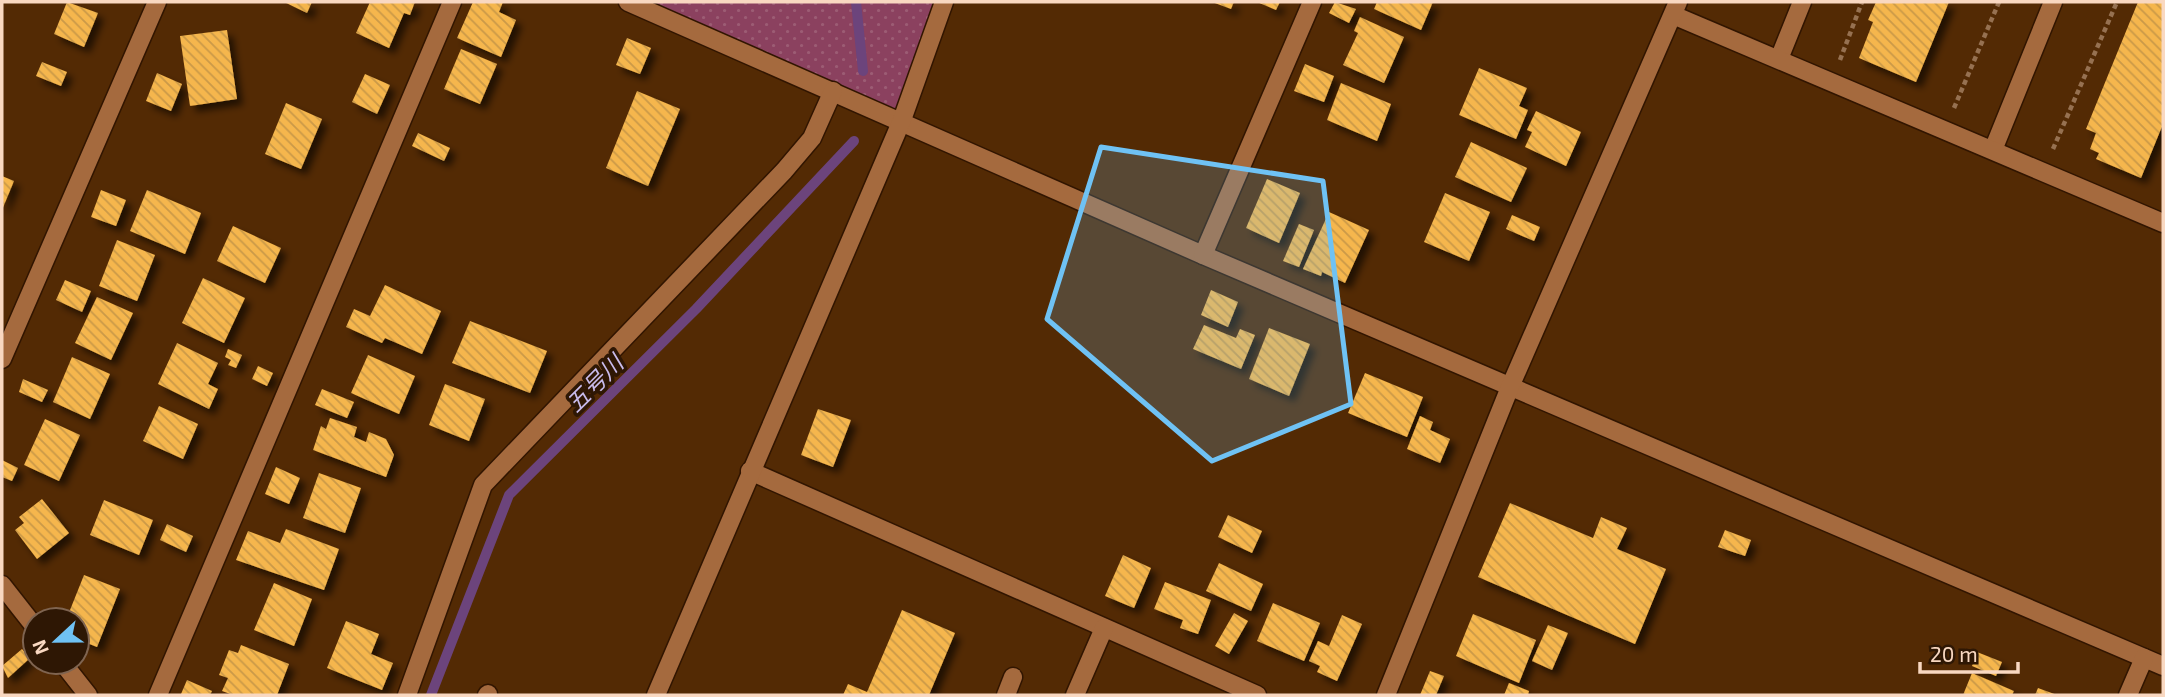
<svg xmlns="http://www.w3.org/2000/svg" width="2165" height="697" viewBox="0 0 2165 697" font-family="'Exo 2','Noto Sans JP',sans-serif">
  <style>
    .park { fill: url(#park-dots) }
    .lines { fill: none; stroke-linecap: round; stroke-linejoin: round }
    .stream { stroke: #6c447c; stroke-width: 10 }
    .building { fill: url(#building-back-hatch); filter: url(#shadow) }
    .service-casing { stroke: #311500; stroke-width: 21 }
    .minor-casing { stroke: #311500; stroke-width: 21 }
    .path { stroke: #967151; stroke-width: 4.5; stroke-dasharray: 5 3.5; stroke-linecap: butt }
    .service { stroke: #a56a3e; stroke-width: 18 }
    .minor { stroke: #a56a3e; stroke-width: 18 }
    .marked { fill: #6fc2f4; fill-opacity: 0.2; stroke: #6fc2f4; stroke-width: 5; stroke-linejoin: round }
    .labels { text-anchor: middle; dominant-baseline: central; stroke-width: 7; stroke-linejoin: round; paint-order: stroke }
    .water-label { font-size: 23px; font-style: italic; fill: #c9bcec; stroke: #2e1704 }
  </style>
  <defs>
    <pattern id="park-dots" width="8" height="8" patternUnits="userSpaceOnUse" patternTransform="scale(1.75)"><rect width="8" height="8" fill="#8b415f"/><path d="M2 2h.1M6 6h.1" fill="none" stroke="#9c5c74" stroke-width="1.8" stroke-linecap="round"/></pattern>
    <pattern id="building-back-hatch" width="6" height="6" patternUnits="userSpaceOnUse" patternTransform="scale(1.75)"><rect width="6" height="6" fill="#f5b64d"/><path d="M-1 5l2 2M0 0l6 6M5-1l2 2" fill="none" stroke="#ca9948"/></pattern>
    <filter id="shadow"><feDropShadow dx="6" dy="6" stdDeviation="3.5" flood-color="#0009"/></filter>
  </defs>
  <rect width="100%" height="100%" fill="#532a04"/>
  <!-- park -->
  <path class="park" d="M626 2H944L902 120Z"/>
  <g class="lines">
    <!-- stream -->
    <g class="stream">
      <path d="M856 2 863 71"/>
      <path d="M431 695 509 495 696 309 854 141"/>
    </g>
  </g>
  <!-- building -->
  <g class="building">
    <path d="M67 2 98 13 84 47 54 34Z"/>
    <path d="M284 2H312L307 13Z"/>
    <path d="M370 2H415L410 15 404 13 389 48 356 33Z"/>
    <path d="M473 2H503L499 12 516 20 501 57 457 38Z"/>
    <path d="M1212 2H1234L1231 9Z"/>
    <path d="M1257 2H1280L1276 10Z"/>
    <path d="M1335 2 1356 9 1349 23 1329 13Z"/>
    <path d="M1377 2H1433L1421 30 1374 9Z"/>
    <path d="M1876 2H1949L1916 82 1859 58 1873 22 1868 20Z"/>
    <path d="M2138 2H2163V124L2141 178 2096 159 2099 153 2090 149 2096 133 2086 129Z"/>
    <path d="M1360 17 1404 37 1384 83 1343 65 1358 33 1354 31Z"/>
    <path d="M227 30 237 99 190 106 180 36Z"/>
    <path d="M627 38 651 48 640 74 616 65Z"/>
    <path d="M461 49 497 64 480 104 444 89Z"/>
    <path d="M42 62 67 72 61 86 36 76Z"/>
    <path d="M1305 64 1334 76 1324 102 1294 91Z"/>
    <path d="M1479 68 1527 88 1519 106 1528 110 1516 139 1459 115Z"/>
    <path d="M157 73 182 84 171 111 146 101Z"/>
    <path d="M365 74 390 85 377 114 352 102Z"/>
    <path d="M1341 83 1391 104 1377 141 1327 120Z"/>
    <path d="M637 91 680 109 648 186 606 168Z"/>
    <path d="M286 103 322 119 301 169 265 154Z"/>
    <path d="M1536 111 1581 132 1566 166 1525 147 1532 132 1527 130Z"/>
    <path d="M418 133 450 148 444 161 412 146Z"/>
    <path d="M1471 142 1527 168 1511 202 1455 177Z"/>
    <path d="M2 176 14 181 2 210Z"/>
    <path d="M1267 179 1300 193 1279 243 1246 228Z"/>
    <path d="M101 190 126 200 116 226 91 217Z"/>
    <path d="M147 190 201 213 185 254 130 231Z"/>
    <path d="M1445 193 1490 212 1469 261 1424 242Z"/>
    <path d="M1329 212 1369 230 1345 283 1322 272 1321 276 1303 269Z"/>
    <path d="M1512 215 1540 227 1534 241 1506 229Z"/>
    <path d="M1299 224 1314 230 1299 267 1283 261Z"/>
    <path d="M233 226 281 248 265 283 217 261Z"/>
    <path d="M117 240 155 255 137 301 99 286Z"/>
    <path d="M203 278 245 298 224 343 182 323Z"/>
    <path d="M65 280 91 291 82 312 56 300Z"/>
    <path d="M385 285 441 311 422 354 385 338 382 343 346 327 354 309 370 316Z"/>
    <path d="M1211 290 1238 302 1228 327 1201 315Z"/>
    <path d="M97 297 133 313 111 360 75 343Z"/>
    <path d="M470 321 547 351 530 393 452 363Z"/>
    <path d="M1204 325 1236 338 1240 329 1255 335 1241 369 1193 349Z"/>
    <path d="M1269 328 1310 344 1289 396 1249 379Z"/>
    <path d="M177 343 218 363 208 384 218 389 209 409 158 384Z"/>
    <path d="M228 349 242 355 236 368 228 365 231 360 225 357Z"/>
    <path d="M368 355 415 376 399 414 351 393Z"/>
    <path d="M72 357 110 374 90 419 53 402Z"/>
    <path d="M258 366 273 373 267 386 252 379Z"/>
    <path d="M1365 373 1423 397 1407 437 1348 413Z"/>
    <path d="M23 379 48 390 42 402 19 392Z"/>
    <path d="M445 384 485 399 469 441 429 425Z"/>
    <path d="M322 389 354 402 347 418 315 405Z"/>
    <path d="M159 406 198 424 183 459 143 441Z"/>
    <path d="M818 409 851 420 833 467 801 455Z"/>
    <path d="M1420 416 1433 422 1430 430 1450 439 1440 463 1407 449Z"/>
    <path d="M330 418 357 427 354 437 366 442 369 432 386 439 394 455 386 477 313 450 321 426 326 429Z"/>
    <path d="M45 419 80 435 59 481 24 465Z"/>
    <path d="M2 460 18 468 12 481 2 477Z"/>
    <path d="M276 467 300 478 289 504 265 494Z"/>
    <path d="M319 473 361 488 345 533 303 518Z"/>
    <path d="M42 499 69 533 37 559 15 530 24 523 19 517Z"/>
    <path d="M104 500 153 520 139 555 90 535Z"/>
    <path d="M1510 503 1593 538 1601 517 1627 528 1617 549 1666 569 1635 644 1478 577Z"/>
    <path d="M1228 515 1262 531 1252 553 1218 537Z"/>
    <path d="M167 524 193 536 186 552 160 540Z"/>
    <path d="M286 529 339 549 324 590 236 560 248 531 280 543Z"/>
    <path d="M1725 530 1751 540 1745 556 1718 547Z"/>
    <path d="M1123 555 1151 568 1134 608 1105 596Z"/>
    <path d="M1219 563 1263 584 1251 611 1206 591Z"/>
    <path d="M84 575 120 589 97 647 77 639V620H66Z"/>
    <path d="M1165 582 1211 600 1198 634 1180 628 1183 620 1154 609Z"/>
    <path d="M274 583 312 599 294 646 254 630Z"/>
    <path d="M1273 603 1320 623 1304 661 1257 641Z"/>
    <path d="M902 610 955 633 929 695H843L848 684 867 692Z"/>
    <path d="M1234 613 1248 621 1229 654 1215 646Z"/>
    <path d="M1473 614 1536 640 1519 683 1456 656Z"/>
    <path d="M1342 615 1362 624 1337 681 1317 672 1320 666 1309 661 1318 641 1329 646Z"/>
    <path d="M346 621 379 634 371 654 393 663 382 690 327 668Z"/>
    <path d="M1548 625 1568 633 1552 670 1532 661Z"/>
    <path d="M241 645 289 664 277 695H233L222 691 228 678 219 675 229 650 238 653Z"/>
    <path d="M22 649 30 658 8 678 2 666Z"/>
    <path d="M1977 652 2002 662 1996 676 1972 666Z"/>
    <path d="M1430 671 1444 676 1436 695H1420Z"/>
    <path d="M1972 673 2014 691 2012 695H1963Z"/>
    <path d="M187 680 212 691 210 695 181 694Z"/>
    <path d="M1509 683 1529 691 1528 695H1504Z"/>
    <path d="M2038 688 2057 695H2035Z"/>
  </g>
  <g class="lines">
    <defs>
      <g id="service">
        <path d="M1779 59 1802 2"/>
        <path d="M1993 150 2053 2"/>
        <path d="M1006 695 1013 677"/>
      </g>
      <g id="minor">
        <path d="M628 2 1203 255 2163 666"/>
        <path d="M1673 15 2163 223"/>
        <path d="M1203 255 1312 2"/>
        <path d="M2 359 157 2"/>
        <path d="M750 471 1257 695"/>
        <path d="M2 585 35 627"/>
        <path d="M62 662 88 695"/>
        <path d="M158 695 452 2"/>
        <path d="M407 695 483 485 784 171 812 138 833 91"/>
        <path d="M487 695 488 694"/>
        <path d="M656 695 902 120 944 2"/>
        <path d="M1075 695 1104 628"/>
        <path d="M1386 695 1510 387 1678 2"/>
        <path d="M2128 695 2144 658"/>
      </g>
    </defs>
    <!-- service casing -->
    <use href="#service" class="service-casing"/>
    <!-- minor casing -->
    <use href="#minor" class="minor-casing"/>
    <!-- path -->
    <g class="path">
      <path d="M1840 60 1862 2"/>
      <path d="M1954 108 1999 2"/>
      <path d="M2053 149 2117 2"/>
    </g>
    <!-- service -->
    <use href="#service" class="service"/>
    <!-- minor -->
    <use href="#minor" class="minor"/>
  </g>
  <!-- marked area -->
  <path class="marked" d="M1101 147 1323 181 1351 404 1212 461 1047 319Z"/>
  <g class="labels">
    <!-- water labels -->
    <g class="water-label">
      <text transform="translate(594 383) rotate(-45)">五号川</text>
    </g>
  </g>
  <!-- border -->
  <rect width="2165" height="697" fill="none" stroke="#f9d8c1" stroke-width="7"/>
  <!-- north arrow -->
  <g transform="translate(56 641) rotate(248)"><circle r="33" fill="#2e1704" stroke="#7f6450" stroke-width="2"/>
  <path d="M0-5L12 26L0 18L-12 26Z" fill="#6fc2f4"/>
  <text y="-10" font-size="19" font-weight="bold" text-anchor="middle" fill="#f9d8c1">N</text>
  </g>
  <!-- scale -->
  <path d="M1920 662v10h98v-10" fill="none" stroke="#f9d8c1" stroke-width="3.5"/>
  <text x="1930" y="662" font-size="21" fill="#f9d8c1" stroke="#2e1704" stroke-width="5" paint-order="stroke">20 m</text>
</svg>
